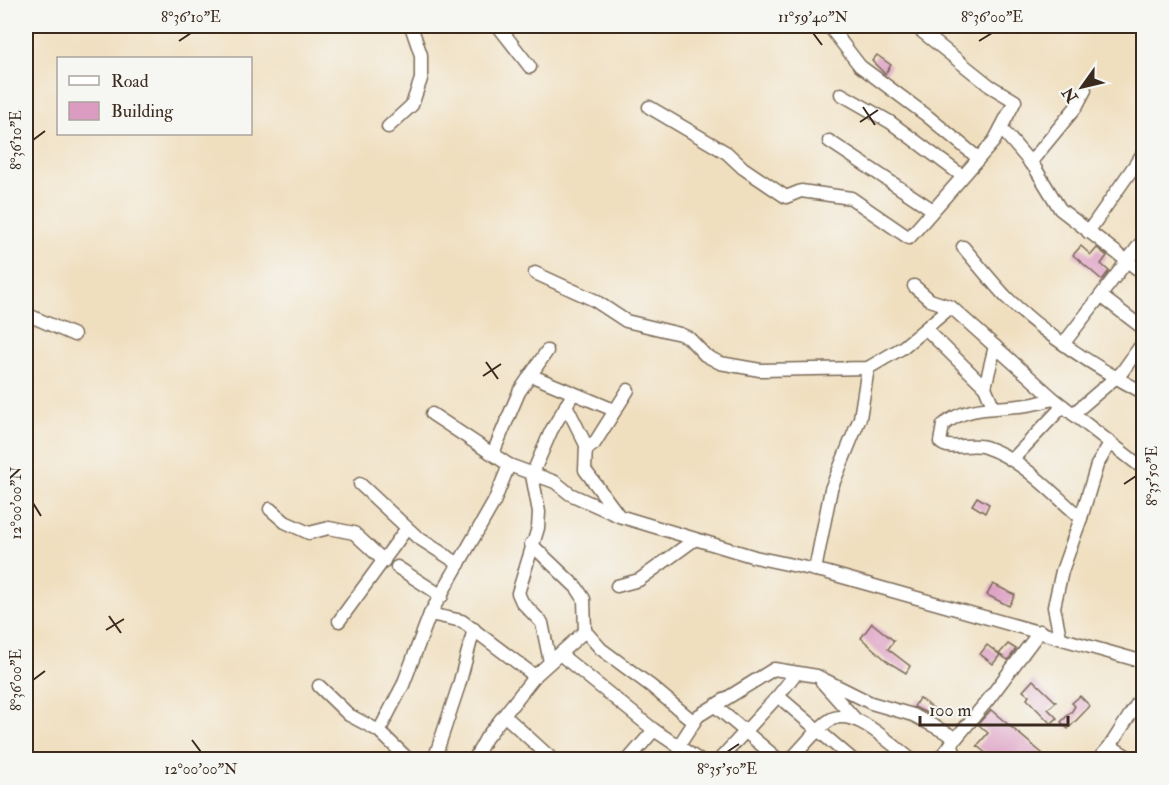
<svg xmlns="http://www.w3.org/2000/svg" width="1169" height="785" viewBox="0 0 1169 785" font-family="'IM FELL Double Pica',serif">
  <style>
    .building { fill: #dc9bc1 }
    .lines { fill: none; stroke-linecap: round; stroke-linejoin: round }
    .minor-casing { stroke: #7a6956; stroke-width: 15 }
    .minor { stroke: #fff; stroke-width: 12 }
    .ticks { fill: none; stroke: #3b2a1e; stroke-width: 2 }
    .neatline { fill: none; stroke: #3b2a1e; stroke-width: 2 }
    .ticks-label { font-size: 15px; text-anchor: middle; fill: #3b2a1e }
  </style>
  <rect width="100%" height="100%" fill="#f6f6f2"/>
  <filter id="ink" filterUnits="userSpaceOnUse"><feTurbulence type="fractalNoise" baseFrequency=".0167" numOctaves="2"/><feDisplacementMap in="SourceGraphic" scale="12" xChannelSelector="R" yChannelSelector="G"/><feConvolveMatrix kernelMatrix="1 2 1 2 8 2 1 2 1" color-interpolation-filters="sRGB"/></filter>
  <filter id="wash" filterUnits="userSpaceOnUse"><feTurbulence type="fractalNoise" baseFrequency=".008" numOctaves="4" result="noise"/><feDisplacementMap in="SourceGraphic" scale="24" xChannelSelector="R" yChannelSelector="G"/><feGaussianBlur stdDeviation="1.35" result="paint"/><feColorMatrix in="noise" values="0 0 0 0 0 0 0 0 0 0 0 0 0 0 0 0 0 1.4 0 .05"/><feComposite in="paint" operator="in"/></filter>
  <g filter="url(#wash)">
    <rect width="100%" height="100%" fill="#f0dfbf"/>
    <g id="blocks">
      <!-- building -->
      <g class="building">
        <path d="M877 55 891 65 885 74 872 61Z"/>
        <path d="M1081 246 1091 255 1097 248 1107 256 1101 264 1109 271 1102 280 1073 255Z"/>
        <path d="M977 497 989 504 985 513 972 505Z"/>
        <path d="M993 584 1015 595 1009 606 987 595Z"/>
        <path d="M872 623 894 641 888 649 910 666 906 673 888 662 861 638Z"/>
        <path d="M1008 644 1016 649 1008 660 999 654Z"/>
        <path d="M987 645 1000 655 993 664 980 654Z"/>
        <path d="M1033 680 1056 702 1048 709 1057 718 1051 724 1027 699 1029 696 1023 691Z"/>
        <path d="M1080 696 1090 706 1068 729 1061 722 1072 711 1075 706 1072 703Z"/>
        <path d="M919 698 933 708 929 714 914 707Z"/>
        <path d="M991 710 1049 759H993L977 746 988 733 978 724Z"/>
      </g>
    </g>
  </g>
  <g filter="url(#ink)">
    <use href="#blocks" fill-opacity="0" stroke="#7a6956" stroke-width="1.5"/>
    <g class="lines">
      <defs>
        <g id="minor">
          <path d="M498 26 530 67"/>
          <path d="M829 26 860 66 926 115 978 158"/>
          <path d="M915 26 990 86 1015 101 1001 128 1035 168 1060 209 1144 274"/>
          <path d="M841 94 890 122 961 175"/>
          <path d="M649 107 727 153 743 168 786 197 801 191 851 198 909 238 994 141 1001 128"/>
          <path d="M388 127 412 105 421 79V55L411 26"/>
          <path d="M829 141 933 210"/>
          <path d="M1030 163 1076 107 1085 90"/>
          <path d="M1088 232 1144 152"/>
          <path d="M963 247C977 263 991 281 1006 297 1045 335 1095 367 1144 393"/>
          <path d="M535 273 594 300 626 321 680 334 689 338 705 355 720 363 760 370 868 368 902 348 951 307"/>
          <path d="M914 286 930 300 951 307 1054 399 1144 469"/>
          <path d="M1101 296 1144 329"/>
          <path d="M26 314 74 335"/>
          <path d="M927 330 985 387 993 406"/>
          <path d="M1064 343 1144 239"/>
          <path d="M530 375 614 410"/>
          <path d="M985 387 995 346"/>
          <path d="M1054 399C1045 401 1036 404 1027 405 996 410 969 404 943 425L940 442C949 452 972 442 985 447 1022 459 1052 493 1081 518"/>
          <path d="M566 405 586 445 585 470 617 513"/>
          <path d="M432 414 509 465 555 482 570 494 619 516 755 557 825 572 1144 662"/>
          <path d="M1073 414 1122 372 1144 341"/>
          <path d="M587 449 594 444 628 390"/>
          <path d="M493 453 519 392 547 351"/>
          <path d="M1012 460 1063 406"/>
          <path d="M360 484 417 537 459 564"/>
          <path d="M270 509 285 522 309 533 329 528 354 533 384 561"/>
          <path d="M531 544 577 588 584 599 585 631 601 649 651 686 694 722"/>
          <path d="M397 567 442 596"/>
          <path d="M815 570 831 489 860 418 868 368"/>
          <path d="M617 586 639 580 694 540"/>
          <path d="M430 614 462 621 535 676"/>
          <path d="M339 621 407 528"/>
          <path d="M1060 637 1054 607 1062 571 1081 518 1097 465 1110 443"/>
          <path d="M561 655 654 730 699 760"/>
          <path d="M550 662 542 623 522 602 518 593 538 528 539 512 532 475 551 431 573 394"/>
          <path d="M822 682 856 720"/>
          <path d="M319 686 349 715 379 731 409 760"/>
          <path d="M778 696 853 760"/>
          <path d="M715 706 779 760"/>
          <path d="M505 716 553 760"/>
          <path d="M379 731 403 685 430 614 494 502 509 465"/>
          <path d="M951 744 957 760"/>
          <path d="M1110 746 1133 760"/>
          <path d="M678 747 698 716 774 669 817 676 871 703 913 715 956 738"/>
          <path d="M434 760 459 685 474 629"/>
          <path d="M474 760 486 738 535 676 585 631"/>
          <path d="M628 760 654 730"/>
          <path d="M719 760 778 696 796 673"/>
          <path d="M790 760C802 748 814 732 827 722 852 702 892 746 912 760"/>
          <path d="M938 760 988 700 1040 631"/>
          <path d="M1098 760 1110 746 1144 693"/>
        </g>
      </defs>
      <!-- minor casing -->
      <use href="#minor" class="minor-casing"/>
      <!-- minor -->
      <use href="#minor" class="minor"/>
    </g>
  </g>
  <!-- ticks -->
  <path class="ticks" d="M813 33 822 45M179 41 191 33M979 41 992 33M863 107 875 125M860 122 878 110M33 140 45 131M486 362 498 379M483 376 501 364M1124 484 1136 476M33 503 41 516M109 616 121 633M106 630 124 619M33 680 45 671M192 740 201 752M727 752 739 744"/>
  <!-- margin -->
  <rect width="1169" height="785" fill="none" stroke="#f6f6f2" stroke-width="66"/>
  <!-- legend -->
  <rect x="57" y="57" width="195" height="78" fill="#f6f6f2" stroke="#aba49d" stroke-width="1.5"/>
  <rect x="69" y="76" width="30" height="9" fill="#ffffff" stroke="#aba49d" stroke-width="1.5"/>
  <text x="111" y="87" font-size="18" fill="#3b2a1e">Road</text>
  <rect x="69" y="102" width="30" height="18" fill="#dc9bc1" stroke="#aba49d" stroke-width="1.5"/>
  <text x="111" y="117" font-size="18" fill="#3b2a1e">Building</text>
  <!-- north arrow -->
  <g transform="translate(1082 87) rotate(236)" stroke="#f6f6f2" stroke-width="4.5" paint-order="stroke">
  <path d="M0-4.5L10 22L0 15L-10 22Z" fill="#3b2a1e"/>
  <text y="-9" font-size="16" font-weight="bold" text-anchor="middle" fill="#3b2a1e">N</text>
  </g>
  <!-- scale -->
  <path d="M920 716v9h148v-9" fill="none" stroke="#3b2a1e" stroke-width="3"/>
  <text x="929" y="716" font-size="18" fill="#3b2a1e" stroke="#f6f6f2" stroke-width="4.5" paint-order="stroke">100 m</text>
  <rect x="33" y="33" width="1103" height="719" class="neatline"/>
  <g class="ticks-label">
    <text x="191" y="22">8°36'10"E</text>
    <text x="813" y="22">11°59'40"N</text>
    <text x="992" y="22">8°36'00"E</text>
    <text transform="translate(16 140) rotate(-90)" y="5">8°36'10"E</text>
    <text transform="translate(1152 476) rotate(-90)" y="5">8°35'50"E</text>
    <text transform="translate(16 503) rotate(-90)" y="5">12°00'00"N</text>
    <text transform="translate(16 680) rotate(-90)" y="5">8°36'00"E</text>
    <text x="201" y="774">12°00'00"N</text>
    <text x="727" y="774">8°35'50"E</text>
  </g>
</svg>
